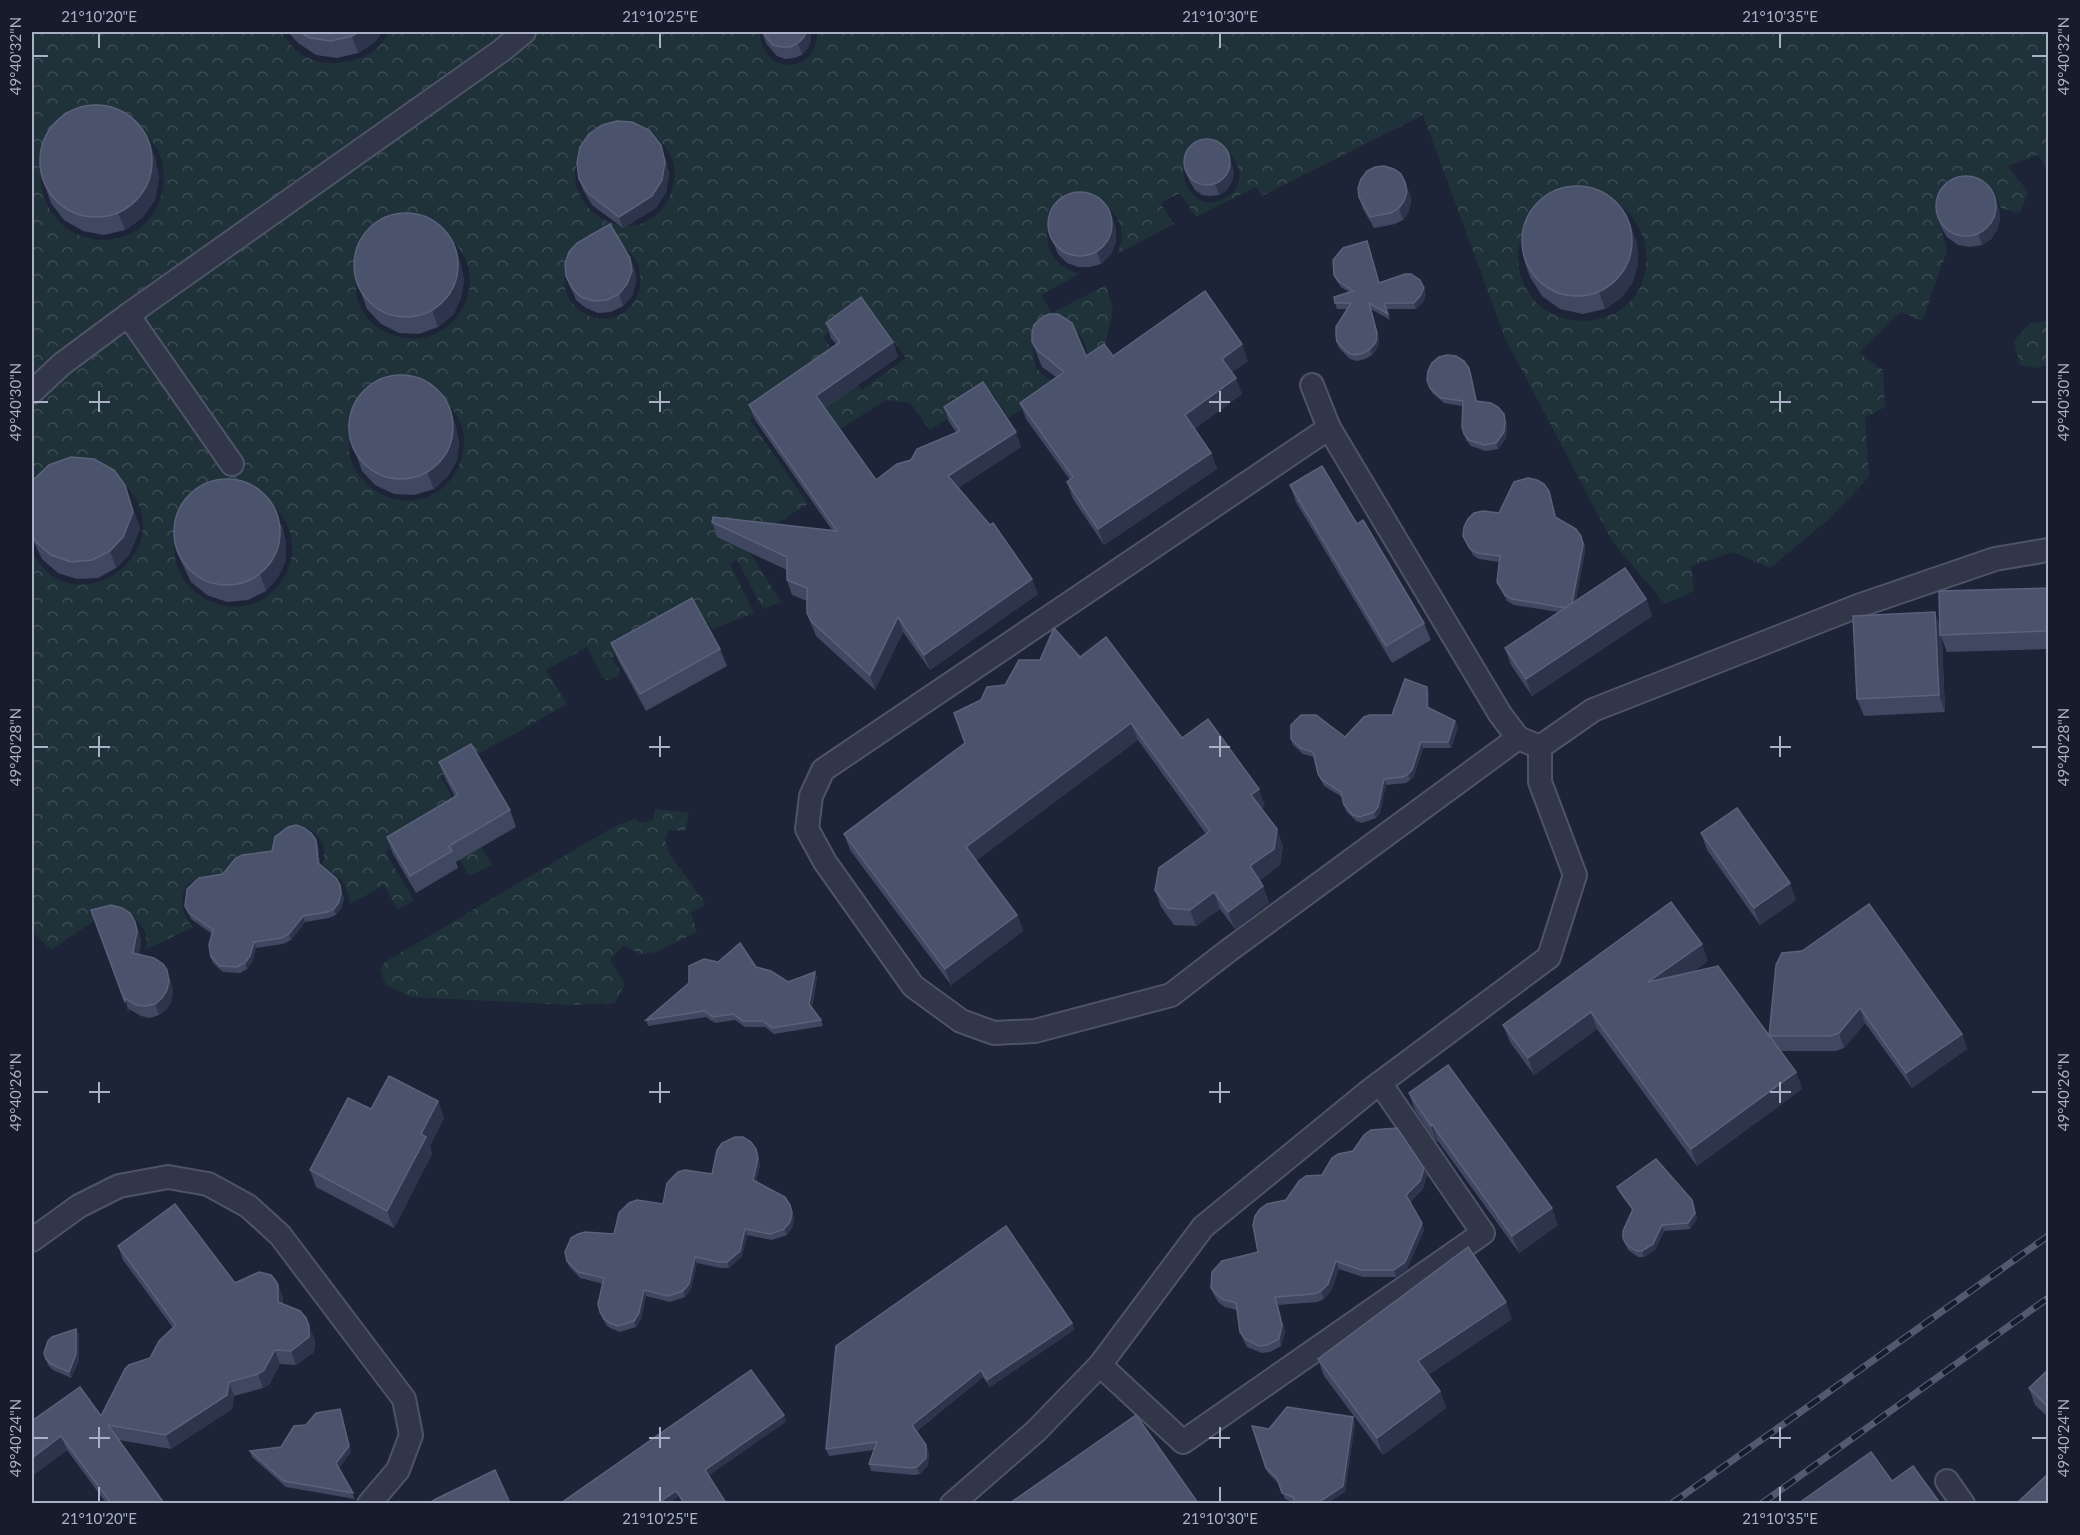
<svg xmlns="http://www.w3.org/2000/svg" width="2080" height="1535" viewBox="0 0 2080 1535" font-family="Lato,sans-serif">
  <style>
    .forest { fill: url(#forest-crowns); fill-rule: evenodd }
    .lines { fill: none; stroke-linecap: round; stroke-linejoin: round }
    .lane-casing { stroke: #4e5367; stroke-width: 26 }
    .lane { stroke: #313648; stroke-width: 22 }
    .rail-casing { stroke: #525970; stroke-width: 7 }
    .rail { stroke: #161c2c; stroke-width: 4.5; stroke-dasharray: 14; stroke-linecap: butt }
    .wall { fill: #404861 }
    .shaded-wall { fill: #2d354c }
    .building { fill: #4b536c; stroke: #5a627a; stroke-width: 1.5 }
    .ticks { fill: none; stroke: #aab0c6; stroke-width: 2 }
    .neatline { fill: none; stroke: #aab0c6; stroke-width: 2 }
    .ticks-label { font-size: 15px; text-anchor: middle; fill: #aab0c6 }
  </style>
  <defs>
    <pattern id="forest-crowns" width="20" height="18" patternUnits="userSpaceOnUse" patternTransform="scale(1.5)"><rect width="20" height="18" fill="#1f3139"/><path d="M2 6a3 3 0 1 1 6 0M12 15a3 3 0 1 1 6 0" fill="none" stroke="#3d4c54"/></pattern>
  </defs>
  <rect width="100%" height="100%" fill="#1d2438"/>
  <!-- forest -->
  <g class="forest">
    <path d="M32 32H281C285 36 288 42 293 47 315 70 355 67 378 47 383 43 386 36 389 32H519L32 384ZM126 121C140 130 155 140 160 156 171 186 157 225 125 236 85 250 47 225 41 184 39 175 43 165 44 157Z"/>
    <path d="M530 32H760C760 75 817 76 817 32H2048V170L2037 155 2008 166 2028 192 2021 211 2018 213 2001 208 1996 197 1987 190 1937 214C1939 228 1945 238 1947 251L1922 321 1901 312 1859 353 1883 370 1885 407 1865 418 1869 477 1828 520 1770 568 1733 552 1691 566 1694 591 1665 604 1612 541 1505 338 1423 115 1262 196 1256 187 1196 217 1180 193 1160 203 1174 224 1117 254C1127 232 1121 218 1103 203L1052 216C1050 221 1048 226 1047 231 1044 251 1061 272 1081 273L1041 295 1052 313 1106 285 1113 311 1103 354 1085 364C1090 345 1083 333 1065 325L1036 338C1028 360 1038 384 1065 379L1009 418 991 391 930 430 910 403 886 400 840 429 806 381 750 420 808 504 744 543 781 602 763 609 737 560 730 564 754 613 712 629 698 609 612 658 619 670V676L607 680 603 678 587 647 546 670 567 704 440 776 492 865 469 876 436 821 385 852 414 900 398 910 384 885 350 904C347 886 339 867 317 872 345 836 283 801 270 851 247 855 231 853 224 879 217 879 206 877 199 879 176 885 179 914 193 927L145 950 147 942 145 931 138 921 129 915H103L51 950 32 931V551C71 631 187 552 125 484 119 478 109 474 101 470L32 501V400L133 316ZM638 128C651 134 663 140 670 154 682 178 669 213 643 223 611 234 575 208 575 174 575 169 578 162 579 157ZM1219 146C1243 158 1249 190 1221 200 1196 210 1180 185 1184 163ZM1593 194C1601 197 1612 199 1619 204 1634 215 1644 233 1646 251 1654 342 1517 345 1518 254 1518 246 1523 236 1525 227ZM434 229C440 233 448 237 453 242 498 284 446 362 386 332 357 318 354 295 356 266ZM620 244C624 248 630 251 633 256 648 278 640 307 615 317 594 324 569 309 565 288 563 278 566 270 569 261ZM868 305 906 358 862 390 823 337ZM429 390C452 406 468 420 463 450 456 501 397 518 363 480 356 473 350 461 349 451 349 444 350 436 351 428ZM251 492C259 497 269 501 275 507 326 562 253 642 193 590 180 579 171 556 175 540 177 532 181 525 183 518Z"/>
    <path d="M2048 321V365L2035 368 2020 365 2014 341 2030 323Z"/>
    <path d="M655 809 689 813 685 831 669 830 665 840 670 855 706 904 691 913 697 932 656 952 640 954 624 945 610 960 625 984 615 1003 572 1005 411 997 386 985 380 970 385 962 615 826 635 819 641 823 653 820Z"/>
  </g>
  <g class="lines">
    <defs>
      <g id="lane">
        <path d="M128 315 232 464"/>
        <path d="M1312 385 1329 428"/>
        <path d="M32 392 62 364 128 315 501 51 524 32"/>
        <path d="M1518 738 1228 951 1171 995 1035 1031 994 1033 961 1021 913 986 825 862 807 829 811 796 823 770 1329 428 1500 714 1518 738 1540 747"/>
        <path d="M32 1240 79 1206 119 1186 168 1177 208 1184 248 1206 280 1235 404 1399 411 1435 398 1470 369 1504"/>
        <path d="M1100 1365 1183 1442 1483 1233 1380 1083"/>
        <path d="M1947 1481 1963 1504"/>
        <path d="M952 1504 1036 1431 1100 1365 1203 1227 1368 1092 1549 957 1575 875 1540 782V747L1593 710 1858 606 1995 559 2048 550"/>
      </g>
    </defs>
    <!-- lane casing -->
    <use href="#lane" class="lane-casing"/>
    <!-- lane -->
    <use href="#lane" class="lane"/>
    <defs>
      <g id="rail">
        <path d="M1671 1504 2048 1236"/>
        <path d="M1761 1504 2048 1298"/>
      </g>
    </defs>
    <!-- rail casing -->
    <use href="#rail" class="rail-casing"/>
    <!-- rail -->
    <use href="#rail" class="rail"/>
  </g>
  <!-- wall -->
  <g class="wall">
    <path d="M288 32H382L375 42 358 53 337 58 316 55 298 43Z"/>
    <path d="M762 32 811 40 808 48 802 55 794 58 785 59 777 56 766 43Z"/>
    <path d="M155 157 159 178 155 200 142 218 125 230 104 235 83 231 64 220 51 203 45 186Z"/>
    <path d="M665 157 669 174 666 192 656 208 623 228 592 205 583 190 579 179Z"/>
    <path d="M1231 163 1234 172 1232 181 1227 190 1219 195 1210 196 1202 195 1195 190 1190 182 1185 170Z"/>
    <path d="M1410 194 1411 203 1408 213 1403 220 1395 224 1374 228 1363 209 1359 197Z"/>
    <path d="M1994 197 1999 209 2000 219 1997 230 1991 239 1982 245 1970 247 1958 245 1947 237 1941 227 1937 215Z"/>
    <path d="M1116 228V242L1111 254 1101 264 1090 267H1078L1067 263 1058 254 1049 232Z"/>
    <path d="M1637 243 1638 263 1633 282 1621 298 1605 309 1583 314 1560 309 1542 296 1530 277 1524 260Z"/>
    <path d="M454 245 460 262 464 280 461 298 453 315 438 327 419 334 399 333 381 324 367 309 354 273Z"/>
    <path d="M1369 247 1379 282 1426 294 1423 302 1416 309H1387L1390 320 1371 309 1379 339 1378 347 1372 355 1365 359 1357 361 1350 359 1339 348 1337 342 1347 309H1337L1335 303 1349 292 1341 287 1337 281 1334 275Z"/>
    <path d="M630 258 635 270 636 283 632 296 623 306 611 312 598 313 586 308 576 300 566 276Z"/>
    <path d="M826 323 893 342 898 357 825 408 876 480 956 432 949 422 944 407 1021 447 958 488 1038 594 930 670 903 632 875 690 816 636 807 613V601L792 595 787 580V570L717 537 712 522 832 530 755 420 749 405 836 344 831 338Z"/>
    <path d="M1032 342 1086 356 1248 361 1232 372 1242 394 1194 429 1211 453 1217 469 1104 545 1073 499 1067 482 1070 480 1026 419 1020 403 1056 377 1042 367Z"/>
    <path d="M1471 373 1477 401 1506 420 1507 429 1506 438 1498 449 1486 451 1471 446 1466 440 1462 427V406L1444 403 1432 393 1427 380Z"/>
    <path d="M455 424 459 442 457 460 448 476 434 489 414 495 394 494 375 485 362 471 349 434Z"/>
    <path d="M32 483 125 485 140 529 129 555 116 568 98 578 77 579 58 573 42 559 32 538Z"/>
    <path d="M1290 485 1357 524 1424 623 1431 640 1392 663 1296 502Z"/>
    <path d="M1551 497 1556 517 1584 542 1585 551 1576 600 1646 599 1652 616 1532 696 1511 665 1505 648 1558 612 1514 605 1507 601 1497 582 1499 562 1479 559 1473 555 1463 536 1499 513Z"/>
    <path d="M281 524 286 542V560L278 577 266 591 248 600 227 602 207 595 191 582 182 563 176 546Z"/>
    <path d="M2049 588V649L1947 652 1942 639 1945 712 1864 716 1857 699 1940 626Z"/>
    <path d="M611 643 720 649 727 666 646 711 618 660Z"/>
    <path d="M1080 657 1182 738 1265 806 1261 808 1283 846 1280 865 1260 880 1263 886 1269 903 1235 929 1220 909 1196 926 1174 925 1161 907 1155 890 1206 834 1138 740 976 860 1017 915 1023 931 951 985 850 850 844 834 965 743 981 700 1005 685 1040 660Z"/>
    <path d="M1427 687 1429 693V708L1458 727 1451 748H1423L1414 776 1410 780 1406 783 1386 785 1380 813 1376 818 1362 823 1356 821 1346 811 1342 797 1324 786 1318 774 1314 757 1303 754 1293 745 1291 739 1345 737 1392 715Z"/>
    <path d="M439 762 510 810 516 827 456 862 458 868 416 893 393 854 387 837 455 797 445 778Z"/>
    <path d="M1701 833 1796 900 1760 925 1707 850Z"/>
    <path d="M316 840 318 846 320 864 340 885 344 899 341 908 336 915 329 918 305 922 291 940 283 944 256 948 252 962 247 969 240 973 223 972 213 963 211 957 212 934 191 919 185 906 223 874 272 851Z"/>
    <path d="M91 910 135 922 139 933 141 942 139 955 171 982 173 992 171 1002 166 1010 159 1015 150 1018 141 1016 129 1009V1013Z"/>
    <path d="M1708 961 1694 971 1769 1036 1776 965 1962 1034 1967 1049 1912 1088 1865 1023 1844 1048 1836 1051H1780L1796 1072 1802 1089 1697 1166 1597 1029 1534 1075 1510 1042 1503 1025Z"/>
    <path d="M718 962 756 967 788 982 817 977 812 1007 821 1020 823 1026 774 1034 765 1027H745L735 1020 715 1023 706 1017 648 1026 646 1020Z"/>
    <path d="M1409 1093 1558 1225 1519 1253 1438 1141 1437 1143 1415 1110Z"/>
    <path d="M438 1101 444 1118 430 1146 432 1154 394 1228 316 1187 310 1170 371 1109Z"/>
    <path d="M756 1149 760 1164 756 1182 792 1210 794 1219 792 1228 787 1235 772 1240 747 1235 742 1256 729 1268H721L697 1263 691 1289 685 1297 670 1302 646 1296 641 1319 636 1327 620 1332 612 1329 606 1325 600 1312 603 1284 580 1278 569 1266 567 1261 614 1234 712 1174Z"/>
    <path d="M1424 1168 1427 1175 1423 1189 1410 1202 1424 1230 1407 1269 1396 1277H1363L1339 1269 1331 1291 1324 1299 1317 1302 1278 1305 1285 1332 1281 1346 1270 1352 1262 1353 1247 1347 1243 1339 1240 1332 1237 1310 1225 1307 1218 1302 1214 1295 1211 1288 1258 1252Z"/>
    <path d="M1617 1187 1694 1206 1697 1219 1690 1229 1664 1231 1655 1250 1644 1257H1638L1628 1250 1623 1238 1632 1210 1619 1192Z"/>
    <path d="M118 1246 235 1283 278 1285 283 1299V1304L315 1340 314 1352 296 1365 280 1364 269 1385 263 1388 234 1396 232 1409 171 1449 119 1440 164 1503H106L67 1450 32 1476V1421L101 1416 150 1358 173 1328 123 1260Z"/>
    <path d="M1512 1319 1428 1375 1440 1391 1446 1408 1383 1455 1324 1376 1318 1359Z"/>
    <path d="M1072 1323 1074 1330 990 1387 983 1377 917 1431 926 1445 929 1453 928 1465 920 1474 914 1475 871 1471 869 1464 874 1450 829 1456 826 1449Z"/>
    <path d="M76 1329 79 1335V1360L71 1378 53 1370 48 1365 44 1353Z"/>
    <path d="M2049 1369V1418L2035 1405 2029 1388Z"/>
    <path d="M342 1415 351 1452 339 1468 355 1499 286 1487 252 1457 250 1451 281 1447 306 1425Z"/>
    <path d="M1353 1417 1355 1423 1345 1492 1295 1503 1285 1499 1279 1484 1268 1473 1266 1468 1269 1429Z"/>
  </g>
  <!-- shaded-wall -->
  <g class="shaded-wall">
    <path d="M359 32H382L375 42 358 53 352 36Z"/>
    <path d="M806 32H811V40L808 48 802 55 798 43Z"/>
    <path d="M149 140 155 157 159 178 155 200 142 218 125 230 118 213Z"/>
    <path d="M661 145 669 174 666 192 656 208 623 228 619 217Z"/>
    <path d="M1227 151 1234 172 1232 181 1227 190 1219 195 1215 183Z"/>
    <path d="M1405 182 1410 194 1411 203 1408 213 1403 220 1399 208Z"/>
    <path d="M1994 197 1999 209 2000 219 1997 230 1991 239 1982 245 1978 233Z"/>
    <path d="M1112 216 1116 228V242L1111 254 1101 264 1097 252Z"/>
    <path d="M1631 226 1637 243 1638 263 1633 282 1621 298 1605 309 1599 292Z"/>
    <path d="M454 245 460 262 464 280 461 298 453 315 438 327 432 310Z"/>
    <path d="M630 258 635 270 636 283 632 296 623 306 619 294Z"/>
    <path d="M1424 288 1426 294 1423 302 1416 309 1414 303Z"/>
    <path d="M1369 303 1379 339 1378 347 1372 355 1370 349Z"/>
    <path d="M893 342 898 357 822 410 816 396Z"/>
    <path d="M1242 344 1248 361 1228 375 1222 359Z"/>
    <path d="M1236 378 1242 394 1191 431 1185 415Z"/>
    <path d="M449 407 455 424 459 442 457 460 448 476 434 489 427 472Z"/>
    <path d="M1504 414 1507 429 1506 438 1498 449 1496 443Z"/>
    <path d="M1016 432 1021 447 953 491 948 476Z"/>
    <path d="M1211 453 1217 469 1104 545 1098 529Z"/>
    <path d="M125 485 140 529 129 555 116 568 110 551Z"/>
    <path d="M274 507 286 542V560L278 577 266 591 260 574Z"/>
    <path d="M1581 536 1585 551 1573 614 1571 609Z"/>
    <path d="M1032 579 1038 594 930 670 924 655Z"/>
    <path d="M1646 599 1652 616 1532 696 1526 679Z"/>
    <path d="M1935 612 1941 629 1940 635 1942 639 1945 712 1939 695Z"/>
    <path d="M898 617 903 632 875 690 870 675Z"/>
    <path d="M1427 687 1429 693V713L1427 707Z"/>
    <path d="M1455 721 1458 727 1451 748 1448 742Z"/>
    <path d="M1131 723 1138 740 972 864 966 847Z"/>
    <path d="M1421 742 1423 748 1414 776 1410 780 1408 774Z"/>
    <path d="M1384 779 1386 785 1380 813 1376 818 1374 812Z"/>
    <path d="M1259 789 1265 806 1258 811 1251 795Z"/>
    <path d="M1277 829 1283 846 1280 865 1256 883 1250 866Z"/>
    <path d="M316 840 318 846 320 869 318 863Z"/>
    <path d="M1790 883 1796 900 1760 925 1754 908Z"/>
    <path d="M340 885 344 899 341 908 336 915 334 909Z"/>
    <path d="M1263 886 1269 903 1235 929 1228 912Z"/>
    <path d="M1214 892 1220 909 1196 926 1190 910Z"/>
    <path d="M1017 915 1023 931 951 985 945 969Z"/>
    <path d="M303 916 305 922 291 940 289 934Z"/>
    <path d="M135 922 139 933 141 942 137 965 133 953Z"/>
    <path d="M254 942 256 948 252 962 247 969 245 963Z"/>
    <path d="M1702 944 1708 961 1655 999 1648 982Z"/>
    <path d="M167 970 171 982 173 992 171 1002 166 1010 159 1015 155 1004Z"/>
    <path d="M815 972 817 977 811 1010 809 1004Z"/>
    <path d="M125 998 129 1009V1013L125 1002Z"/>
    <path d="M32 1001 34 1008 32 1011Z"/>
    <path d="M1860 1008 1865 1023 1844 1048 1839 1033Z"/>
    <path d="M1591 1012 1597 1029 1534 1075 1528 1058Z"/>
    <path d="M1962 1034 1967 1049 1912 1088 1906 1073Z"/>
    <path d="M1796 1072 1802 1089 1697 1166 1691 1149Z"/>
    <path d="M438 1101 444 1118 430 1146 432 1154 394 1228 387 1211 421 1134Z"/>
    <path d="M1432 1124 1438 1141 1437 1143 1431 1126Z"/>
    <path d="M756 1149 760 1164 755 1186 753 1180Z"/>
    <path d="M1424 1168 1427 1175 1423 1189 1409 1202 1406 1195Z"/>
    <path d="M1692 1200 1697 1219 1690 1229 1688 1223Z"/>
    <path d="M790 1205 794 1219 792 1228 787 1235 784 1229Z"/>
    <path d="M1552 1208 1558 1225 1519 1253 1512 1236Z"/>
    <path d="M1422 1223 1424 1230 1407 1269 1396 1277 1394 1270Z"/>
    <path d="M1662 1225 1664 1231 1655 1250 1644 1257 1642 1251Z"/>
    <path d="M745 1229 747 1235 742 1256 729 1268 727 1262Z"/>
    <path d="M695 1257 697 1263 691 1289 685 1297 683 1291Z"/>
    <path d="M1336 1261 1339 1269 1331 1291 1324 1299 1321 1291Z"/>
    <path d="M278 1285 283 1299V1316L278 1302Z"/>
    <path d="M644 1290 646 1296 641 1319 636 1327 634 1321Z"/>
    <path d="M1275 1297 1278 1305 1285 1332 1281 1346 1279 1339Z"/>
    <path d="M1506 1302 1512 1319 1424 1378 1418 1361Z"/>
    <path d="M1072 1323 1074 1330 990 1387 987 1380Z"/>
    <path d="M309 1326 315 1340 314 1352 296 1365 291 1351Z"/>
    <path d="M76 1329 79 1335V1360L71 1378 69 1372Z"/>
    <path d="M275 1350 280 1364 269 1385 263 1388 258 1374Z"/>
    <path d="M981 1370 983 1377 915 1432 912 1425Z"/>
    <path d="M229 1382 234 1396 232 1409 171 1449 166 1435Z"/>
    <path d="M1440 1391 1446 1408 1383 1455 1377 1438Z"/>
    <path d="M340 1409 351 1452 339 1468 336 1463Z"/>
    <path d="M784 1415 786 1422 707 1477 705 1470Z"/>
    <path d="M1353 1417 1355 1423 1345 1492 1328 1503H1321Z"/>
    <path d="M61 1436 67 1450 32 1476V1458Z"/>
    <path d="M926 1445 929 1453 928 1465 920 1474 917 1467Z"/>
    <path d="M676 1491 678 1497 670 1503H658Z"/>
  </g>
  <!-- building -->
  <g class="building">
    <path d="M300 32H359L352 36 331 41 310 38Z"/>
    <path d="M762 32H806L804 37 798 43 790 47H781L773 45Z"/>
    <circle cx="96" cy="161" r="56"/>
    <path d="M617 121 632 122 649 130 661 145 665 162 662 180 652 196 619 217 588 193 579 179 577 163 580 147 589 134 602 125Z"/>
    <circle cx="1207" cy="162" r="23"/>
    <path d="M1384 166 1394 169 1401 174 1405 182 1407 192 1404 201 1399 208 1391 213 1370 217 1359 197 1358 188 1361 179 1367 171 1375 167Z"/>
    <circle cx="1966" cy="206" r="30"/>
    <circle cx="1577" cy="241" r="55"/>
    <circle cx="1080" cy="224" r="32"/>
    <circle cx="406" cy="265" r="52"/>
    <path d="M610 224 630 258 632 271 627 284 619 294 607 300 594 301 581 297 572 288 566 276 565 264 569 252 577 243Z"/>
    <path d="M1367 241 1379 283 1405 274H1411L1420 280 1424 288 1420 296 1414 303H1384L1388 314 1369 303 1377 333 1376 342 1370 349 1363 353 1355 355 1348 353 1337 342 1336 335V327L1351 303H1335L1334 297 1353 291 1338 281 1334 275 1333 260 1343 248Z"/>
    <path d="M1205 291 1242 344 1222 359 1236 378 1185 415 1211 453 1098 529 1067 482 1073 477 1020 403 1064 372 1037 350 1032 342V334L1034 325 1041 318 1049 314H1058L1072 323 1086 356 1104 344 1113 356Z"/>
    <path d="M861 297 893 342 816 396 876 480 897 464 911 460 917 449 960 431 944 407 983 382 1016 432 948 476 990 525 993 523 1032 579 924 655 898 617 870 675 811 621 807 613V588L787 580V557L712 522 713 517 837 531 749 405 840 342 826 323Z"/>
    <path d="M1447 355 1456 356 1464 361 1469 368 1476 401 1491 403 1498 407 1504 414 1505 423 1504 432 1496 443 1484 445 1469 440 1464 434 1462 427 1463 401 1441 398 1430 388 1427 380 1428 371 1432 363 1439 357Z"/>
    <circle cx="401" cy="427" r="52"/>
    <path d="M71 457 94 459 114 470 125 485 133 512 123 537 110 551 92 560 71 562 51 555 36 542 32 534V481L49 465Z"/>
    <path d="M1322 466 1357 524 1363 520 1424 623 1386 646 1290 485Z"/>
    <path d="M1528 478 1537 480 1544 484 1549 491 1555 517 1576 529 1581 536 1583 545 1572 603 1565 608 1512 599 1505 595 1497 582 1500 556 1477 553 1470 549 1463 536 1464 527 1468 519 1474 513 1483 511 1499 513 1514 482Z"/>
    <circle cx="227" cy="532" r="53"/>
    <path d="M1625 568 1646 599 1526 679 1505 648Z"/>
    <path d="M2049 588V631L1940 635 1939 591Z"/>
    <path d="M692 598 720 649 640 694 611 643Z"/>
    <path d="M1935 612 1939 695 1857 699 1853 616Z"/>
    <path d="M1054 628 1080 657 1106 637 1182 738 1208 719 1259 789 1251 795 1277 829 1274 849 1250 866 1263 886 1228 912 1214 892 1190 910 1168 908 1155 890 1159 868 1210 831 1131 723 966 847 1017 915 945 969 844 834 965 743 954 713 981 700 987 687 1005 685 1019 660H1040Z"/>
    <path d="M1405 679 1427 687V707L1455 721 1448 742H1421L1412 770 1408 774 1403 777 1384 779 1378 807 1374 812 1360 817 1353 815 1344 805 1341 792 1322 780 1318 774 1313 752 1301 748 1291 739V725L1301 715H1316L1345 737 1364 717 1370 715H1392Z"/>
    <path d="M471 744 510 810 449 846 452 851 410 876 387 837 458 795 439 762Z"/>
    <path d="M1737 808 1790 883 1754 908 1701 833Z"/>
    <path d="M296 825 304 828 311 833 316 840 318 863 336 878 340 885 341 893 339 902 334 909 327 912 303 916 289 934 281 938 254 942 250 956 245 963 237 967 220 966 211 957 209 945 213 930 189 913 185 906 187 889 199 878 223 874 235 859 242 855 272 851 275 837 288 827Z"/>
    <path d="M1671 902 1702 944 1648 982 1718 966 1796 1072 1691 1149 1591 1012 1528 1058 1503 1025Z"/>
    <path d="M1869 904 1962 1034 1906 1073 1860 1008 1839 1033 1831 1036H1769L1776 965 1782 953 1802 951Z"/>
    <path d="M111 905 122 908 130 913 135 922 137 931 133 953 154 958 163 964 167 970 169 981 167 990 162 998 155 1004 146 1006 136 1005 125 998V1002L91 910Z"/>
    <path d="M740 943 756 967 771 971 788 982 815 972 809 1004 821 1020 772 1028 763 1021H743L733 1014 713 1017 704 1011 646 1020 689 983V966L704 959 718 962Z"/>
    <path d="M1448 1065 1552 1208 1512 1236 1432 1124 1431 1126 1409 1093Z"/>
    <path d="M389 1076 438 1101 421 1134 426 1137 387 1211 310 1170 348 1098 371 1109Z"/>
    <path d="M1397 1128 1424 1168 1420 1181 1406 1195 1422 1223 1405 1262 1394 1270H1361L1336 1261 1328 1284 1321 1291 1314 1294 1275 1297 1282 1325 1279 1339 1267 1345 1259 1346 1245 1339 1240 1332 1236 1303 1222 1299 1216 1294 1211 1288 1212 1272 1222 1261 1258 1252 1253 1225 1255 1216 1260 1209 1267 1204 1286 1200 1299 1181 1306 1176 1322 1175 1332 1158 1338 1154 1353 1151 1364 1135 1371 1130Z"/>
    <path d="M735 1137H743L751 1142 756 1149 758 1158 753 1180 785 1197 790 1205 792 1213 790 1222 784 1229 770 1234 745 1229 740 1251 727 1262H719L695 1257 689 1284 683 1291 668 1296 644 1290 639 1313 634 1321 618 1326 610 1323 604 1319 600 1312 598 1304 604 1278 578 1272 567 1261 565 1252 571 1238 578 1234 585 1232 614 1234 619 1213 629 1203 637 1200 663 1204 667 1183 678 1172 685 1170 712 1174 717 1150 722 1143Z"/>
    <path d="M1656 1159 1692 1200 1695 1213 1688 1223 1662 1225 1653 1244 1642 1251H1636L1626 1244 1623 1238V1231L1633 1209 1617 1187Z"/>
    <path d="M175 1204 235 1283 259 1272 271 1275 275 1280 278 1285V1302L300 1311 306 1318 309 1326V1337L291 1351 275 1350 264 1370 258 1374 229 1382 227 1395 166 1435 108 1425 164 1503H111L61 1436 32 1458V1421L80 1387 101 1416 125 1369 129 1365 150 1358 159 1341 176 1325 118 1246Z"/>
    <path d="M1006 1226 1072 1323 987 1380 981 1370 912 1425 926 1445V1458L917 1467 911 1468 869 1464 877 1442 826 1449 836 1346Z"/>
    <path d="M1468 1247 1506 1302 1418 1361 1440 1391 1377 1438 1318 1359Z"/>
    <path d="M76 1329V1354L69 1372 51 1364 46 1359 44 1353 48 1341 52 1337Z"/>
    <path d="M2049 1369V1408L2029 1388Z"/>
    <path d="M751 1370 784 1415 705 1470 726 1503H684L676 1491 658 1503H561Z"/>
    <path d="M1287 1407 1353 1417 1343 1486 1321 1501V1503H1295L1293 1497 1282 1493 1277 1478 1266 1468 1252 1426 1269 1429Z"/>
    <path d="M340 1409 349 1446 336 1463 353 1493 284 1481 250 1451 281 1447 294 1426 306 1425 316 1413Z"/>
    <path d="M1136 1415 1198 1503H1010Z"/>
    <path d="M1871 1452 1892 1481 1913 1466 1940 1503H1799Z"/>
    <path d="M495 1470 510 1503H429L436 1499Z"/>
    <path d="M2049 1473V1503H2017Z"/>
  </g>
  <!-- ticks -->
  <path class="ticks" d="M99 33V48M660 33V48M1220 33V48M1780 33V48M33 56H48M2032 56H2047M99 391V412M660 391V412M1220 391V412M1780 391V412M33 402H48M89 402H110M649 402H670M1209 402H1230M1770 402H1791M2032 402H2047M99 736V757M660 736V757M1220 736V757M1780 736V757M33 747H48M89 747H110M649 747H670M1209 747H1230M1770 747H1791M2032 747H2047M99 1082V1103M660 1082V1103M1220 1082V1103M1780 1082V1103M33 1092H48M89 1092H110M649 1092H670M1209 1092H1230M1770 1092H1791M2032 1092H2047M99 1427V1448M660 1427V1448M1220 1427V1448M1780 1427V1448M33 1438H48M89 1438H110M649 1438H670M1209 1438H1230M1770 1438H1791M2032 1438H2047M99 1487V1502M660 1487V1502M1220 1487V1502M1780 1487V1502"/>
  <!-- border -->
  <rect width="2080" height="1535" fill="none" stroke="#161c2c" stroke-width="66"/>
  <rect x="33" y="33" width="2014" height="1469" class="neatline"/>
  <g class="ticks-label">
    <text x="99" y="22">21°10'20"E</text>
    <text x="660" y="22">21°10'25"E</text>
    <text x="1220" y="22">21°10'30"E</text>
    <text x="1780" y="22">21°10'35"E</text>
    <text transform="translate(16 56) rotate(-90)" y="5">49°40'32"N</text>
    <text transform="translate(2064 56) rotate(-90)" y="5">49°40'32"N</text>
    <text transform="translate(16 402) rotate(-90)" y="5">49°40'30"N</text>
    <text transform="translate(2064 402) rotate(-90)" y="5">49°40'30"N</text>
    <text transform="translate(16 747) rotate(-90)" y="5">49°40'28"N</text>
    <text transform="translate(2064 747) rotate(-90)" y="5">49°40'28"N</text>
    <text transform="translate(16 1092) rotate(-90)" y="5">49°40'26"N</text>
    <text transform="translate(2064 1092) rotate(-90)" y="5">49°40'26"N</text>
    <text transform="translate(16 1438) rotate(-90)" y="5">49°40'24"N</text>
    <text transform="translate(2064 1438) rotate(-90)" y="5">49°40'24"N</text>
    <text x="99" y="1524">21°10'20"E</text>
    <text x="660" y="1524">21°10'25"E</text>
    <text x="1220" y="1524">21°10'30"E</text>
    <text x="1780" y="1524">21°10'35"E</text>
  </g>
</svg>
